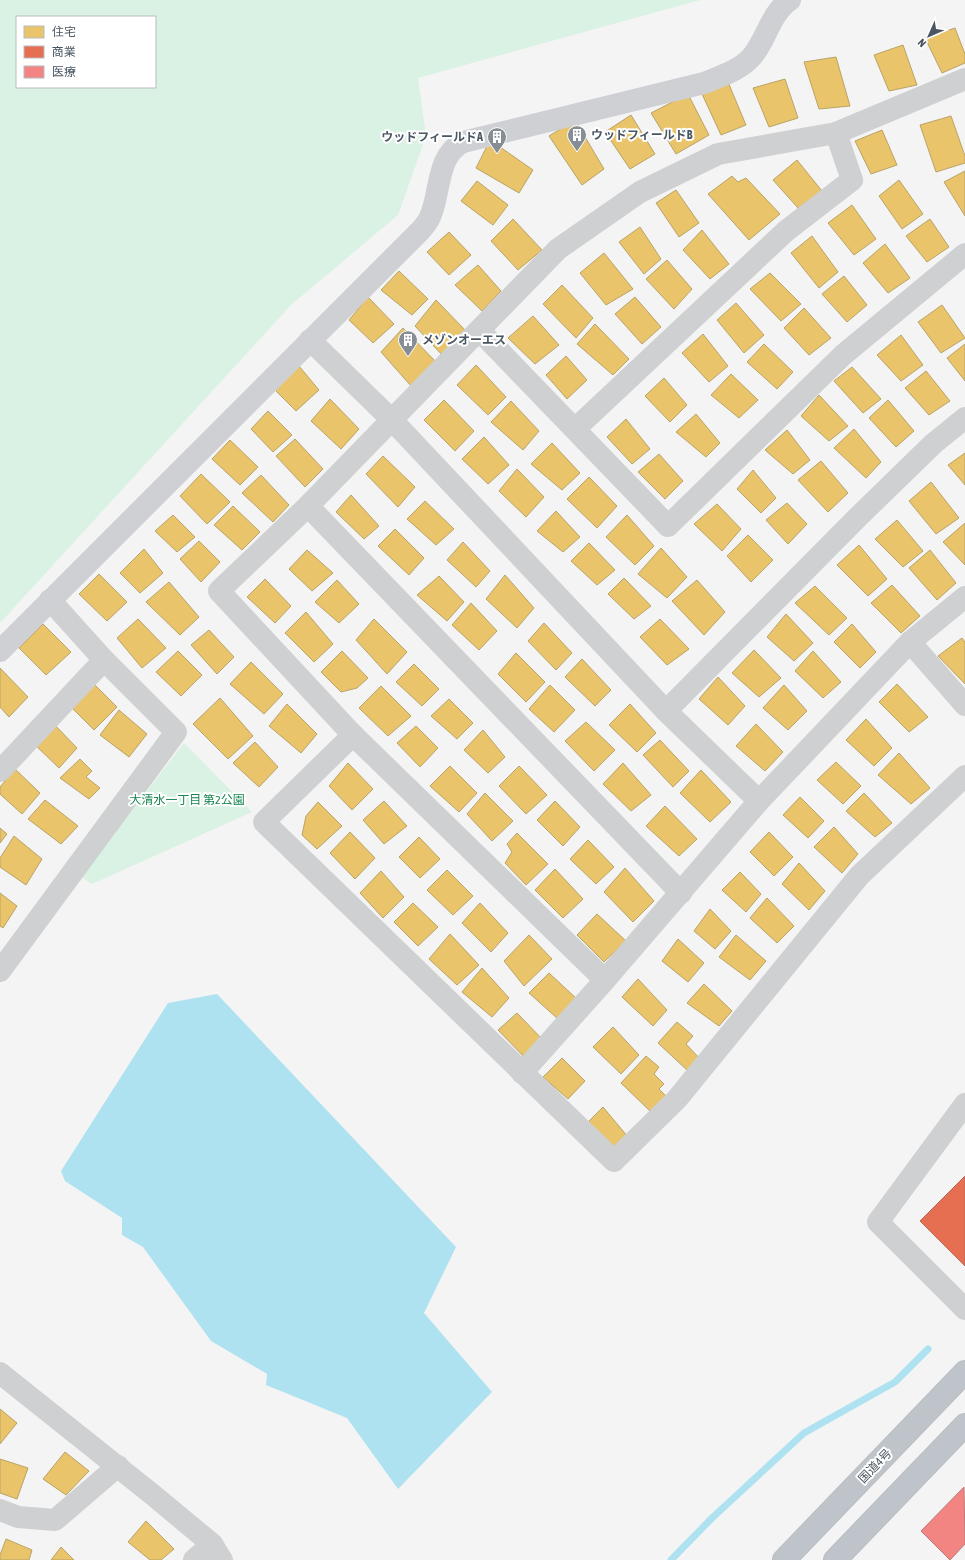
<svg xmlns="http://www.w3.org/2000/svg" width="965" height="1560" viewBox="0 0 965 1560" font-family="'Asap Condensed','Noto Sans JP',sans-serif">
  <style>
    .green { fill: #d9f2e3; fill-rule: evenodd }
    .water { fill: #aee2f0 }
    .homes { fill: #e9c46a; stroke: #b9a367 }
    .shops { fill: #e76f51; stroke: #b86856 }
    .health { fill: #f28482; stroke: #c07678 }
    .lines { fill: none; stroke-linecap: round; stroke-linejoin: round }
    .stream { stroke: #aee2f0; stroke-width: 7 }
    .highway-casing { stroke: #b9bec3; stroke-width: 24 }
    .street { stroke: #ced0d2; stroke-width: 22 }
    .secondary { stroke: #ced0d4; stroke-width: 22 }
    .highway { stroke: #bec4c9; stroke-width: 22 }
    .labels { text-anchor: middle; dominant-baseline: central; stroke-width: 4; stroke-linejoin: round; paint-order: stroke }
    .poi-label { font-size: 12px; font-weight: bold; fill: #4a5661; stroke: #fff; text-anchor: start }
    .park-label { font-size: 12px; fill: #17864f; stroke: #fff }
    .street-label { font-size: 12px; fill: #4a5661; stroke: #fff }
  </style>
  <rect width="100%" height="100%" fill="#f4f4f4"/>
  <!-- green -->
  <g class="green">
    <path d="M0 0H700L418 78 426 136 398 215 291 305 0 623ZM17 17H155V87H17Z"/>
    <path d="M184 743 252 812 92 884 81 877Z"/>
  </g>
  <!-- water -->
  <path class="water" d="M217 994 456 1247 424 1313 492 1392 398 1489 347 1418 266 1385 267 1374 211 1341 143 1247 122 1235V1218L65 1181 61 1171 168 1003Z"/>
  <!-- homes -->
  <g class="homes">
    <path d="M955 28 965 54V63L942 73 925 38Z"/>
    <path d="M903 45 917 85 889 91 874 55Z"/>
    <path d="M836 57 850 106 819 109 804 62Z"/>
    <path d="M785 79 798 118 769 127 753 88Z"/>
    <path d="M728 82 746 125 721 135 702 94Z"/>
    <path d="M688 94 709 135 676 154 651 113Z"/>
    <path d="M631 115 655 154 630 169 605 132Z"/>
    <path d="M951 116 965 156V163L936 172 920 125Z"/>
    <path d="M575 120 604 169 582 185 549 136Z"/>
    <path d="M882 130 897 165 871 174 855 141Z"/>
    <path d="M490 140 533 170 519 193 476 168Z"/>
    <path d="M797 160 822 191 798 208 773 180Z"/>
    <path d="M965 171V216L944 182Z"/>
    <path d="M732 176 738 182 746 178 780 214 749 240 708 194Z"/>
    <path d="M899 180 923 214 902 229 879 196Z"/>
    <path d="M477 181 508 205 493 225 461 201Z"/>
    <path d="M676 190 699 223 679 237 656 203Z"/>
    <path d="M852 205 876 239 854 255 828 223Z"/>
    <path d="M513 219 542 250 518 270 491 241Z"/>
    <path d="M930 219 949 247 927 262 906 236Z"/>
    <path d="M640 227 661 259 644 274 619 242Z"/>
    <path d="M702 230 729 264 710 279 683 250Z"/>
    <path d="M449 232 471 255 449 275 427 252Z"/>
    <path d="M812 236 838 272 819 288 791 253Z"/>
    <path d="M885 244 910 278 888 293 863 263Z"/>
    <path d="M604 253 633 289 606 305 580 273Z"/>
    <path d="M667 260 692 289 674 309 646 279Z"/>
    <path d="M478 265 501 291 482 311 455 285Z"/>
    <path d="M399 271 428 299 412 315 381 290Z"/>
    <path d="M770 273 801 304 781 321 750 289Z"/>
    <path d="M844 276 867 305 847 322 822 294Z"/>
    <path d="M562 285 593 318 576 338 543 304Z"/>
    <path d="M368 297 394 324 373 343 349 320Z"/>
    <path d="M635 297 661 327 642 344 615 314Z"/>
    <path d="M436 300 466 331 444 357 415 326Z"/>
    <path d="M736 303 764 335 744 353 717 320Z"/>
    <path d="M942 305 965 338 941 353 918 322Z"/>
    <path d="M804 308 831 338 809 355 784 328Z"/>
    <path d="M533 316 559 345 535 364 508 338Z"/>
    <path d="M595 324 629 359 613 375 577 344Z"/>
    <path d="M403 328 436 362 411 386 381 352Z"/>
    <path d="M703 334 728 366 709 382 682 353Z"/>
    <path d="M901 335 923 365 901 381 877 355Z"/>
    <path d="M764 344 793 372 777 389 747 362Z"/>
    <path d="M965 344V381L947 358Z"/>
    <path d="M566 356 587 380 567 399 546 375Z"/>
    <path d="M476 365 506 397 488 415 457 385Z"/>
    <path d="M299 366 319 390 296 411 275 390Z"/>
    <path d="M852 367 881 399 863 413 834 381Z"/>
    <path d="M926 371 950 401 929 415 905 388Z"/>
    <path d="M731 374 758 400 739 418 711 395Z"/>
    <path d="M664 378 687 405 670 422 645 396Z"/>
    <path d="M819 395 848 426 829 441 801 416Z"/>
    <path d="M330 399 359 429 341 449 311 421Z"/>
    <path d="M444 400 474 431 455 451 424 420Z"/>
    <path d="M888 400 914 431 896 447 869 418Z"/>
    <path d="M511 401 539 431 523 450 491 422Z"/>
    <path d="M268 411 292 435 273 452 251 429Z"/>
    <path d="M696 414 720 443 706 457 676 432Z"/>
    <path d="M626 419 650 449 632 464 607 437Z"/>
    <path d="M854 429 881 462 866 478 834 448Z"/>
    <path d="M787 430 810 460 793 474 765 450Z"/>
    <path d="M484 437 509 465 488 484 462 459Z"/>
    <path d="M295 439 323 469 305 487 276 456Z"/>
    <path d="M230 440 258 467 240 485 212 459Z"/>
    <path d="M552 443 580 473 562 490 531 464Z"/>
    <path d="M965 453V485L948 465Z"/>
    <path d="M659 454 683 481 665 499 638 472Z"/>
    <path d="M383 456 415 487 398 507 366 474Z"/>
    <path d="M821 461 848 493 828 512 798 480Z"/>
    <path d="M517 469 544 497 526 517 499 491Z"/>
    <path d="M753 470 776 498 761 513 737 489Z"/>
    <path d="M201 474 230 502 207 524 180 496Z"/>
    <path d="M261 475 289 505 273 522 242 493Z"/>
    <path d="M589 477 617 506 597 528 567 499Z"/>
    <path d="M931 482 959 518 936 534 909 501Z"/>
    <path d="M351 495 379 526 364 539 336 512Z"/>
    <path d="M425 501 454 529 436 545 407 519Z"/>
    <path d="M787 503 807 524 788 544 766 520Z"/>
    <path d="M717 504 741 529 722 551 694 524Z"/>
    <path d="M233 506 260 532 242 550 214 525Z"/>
    <path d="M556 511 580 537 563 552 537 531Z"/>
    <path d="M173 515 195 537 177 552 155 531Z"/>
    <path d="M627 515 654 546 635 565 606 537Z"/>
    <path d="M897 520 923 551 903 567 875 539Z"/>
    <path d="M965 523V565L943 542Z"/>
    <path d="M395 529 424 558 409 575 378 546Z"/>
    <path d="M748 535 773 560 751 582 727 556Z"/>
    <path d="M199 541 220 562 201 582 180 559Z"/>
    <path d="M463 542 490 571 476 587 447 560Z"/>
    <path d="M589 543 615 570 597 585 571 561Z"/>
    <path d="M859 545 887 579 868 596 837 565Z"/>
    <path d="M661 548 687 577 667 598 638 574Z"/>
    <path d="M144 549 163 573 140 593 120 573Z"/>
    <path d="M307 550 333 573 312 591 289 569Z"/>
    <path d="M930 550 956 583 937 600 909 568Z"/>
    <path d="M99 574 127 602 107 621 79 594Z"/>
    <path d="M505 575 534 608 517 628 486 599Z"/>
    <path d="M439 576 464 602 447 621 417 595Z"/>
    <path d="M624 578 651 606 634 619 608 594Z"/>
    <path d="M265 579 291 606 275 623 247 597Z"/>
    <path d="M337 580 359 604 339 623 315 602Z"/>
    <path d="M697 580 725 612 704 635 672 601Z"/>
    <path d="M169 582 199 617 180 635 146 602Z"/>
    <path d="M892 585 920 616 901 633 871 603Z"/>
    <path d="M815 586 847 618 829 635 795 603Z"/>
    <path d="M471 603 497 631 479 650 452 625Z"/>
    <path d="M306 612 333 644 314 662 285 633Z"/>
    <path d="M786 614 813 643 794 661 767 637Z"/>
    <path d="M138 619 166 648 142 668 117 638Z"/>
    <path d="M374 619 407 652 387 674 356 640Z"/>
    <path d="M660 619 689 649 667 665 640 637Z"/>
    <path d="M544 623 572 653 556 670 528 641Z"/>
    <path d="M43 624 71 652 46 675 19 648Z"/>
    <path d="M852 624 876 652 860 668 834 642Z"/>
    <path d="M209 630 234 657 217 674 191 645Z"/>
    <path d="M962 638 965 642V684L938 656Z"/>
    <path d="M754 650 781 678 759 697 732 673Z"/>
    <path d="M178 651 202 675 181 696 156 672Z"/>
    <path d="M342 651 368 678 357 688 341 692 321 672Z"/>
    <path d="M813 651 841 682 823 698 795 671Z"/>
    <path d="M516 653 545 682 526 702 498 674Z"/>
    <path d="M582 659 611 690 595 706 565 677Z"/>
    <path d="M251 662 283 694 264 714 230 684Z"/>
    <path d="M414 664 439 689 422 706 396 682Z"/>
    <path d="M0 668 28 697 9 717 0 707Z"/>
    <path d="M718 677 745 706 728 725 699 699Z"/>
    <path d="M89 679 117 707 94 730 67 703Z"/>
    <path d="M897 684 928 717 909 732 879 702Z"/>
    <path d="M550 685 575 710 554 732 529 709Z"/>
    <path d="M784 685 807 711 788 730 763 708Z"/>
    <path d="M381 686 411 716 388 736 359 708Z"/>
    <path d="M220 698 253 736 228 759 193 724Z"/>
    <path d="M449 699 473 723 457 739 431 716Z"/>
    <path d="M287 704 317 734 301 753 269 726Z"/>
    <path d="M630 704 656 733 637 752 609 725Z"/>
    <path d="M119 710 147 734 129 757 100 735Z"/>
    <path d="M866 719 892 748 874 766 846 740Z"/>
    <path d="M50 720 77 748 59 768 32 742Z"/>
    <path d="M586 722 615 750 594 771 565 741Z"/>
    <path d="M756 724 783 752 765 771 736 746Z"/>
    <path d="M416 726 438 748 420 767 397 743Z"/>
    <path d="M483 730 505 757 488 773 464 750Z"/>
    <path d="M660 740 689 771 673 787 643 755Z"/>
    <path d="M255 742 278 767 259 787 233 763Z"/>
    <path d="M899 753 930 788 911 804 878 775Z"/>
    <path d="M80 759 92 771 86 777 100 788 89 799 60 778Z"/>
    <path d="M836 762 861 786 843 804 817 780Z"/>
    <path d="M348 763 373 789 352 810 329 786Z"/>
    <path d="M623 763 651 795 631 811 603 784Z"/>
    <path d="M450 766 477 793 459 812 430 786Z"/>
    <path d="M519 766 547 795 526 814 499 786Z"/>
    <path d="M15 769 40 793 22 814 0 794V787Z"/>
    <path d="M701 770 731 802 710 822 680 793Z"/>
    <path d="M485 793 513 821 492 841 467 814Z"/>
    <path d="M864 793 892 823 875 837 846 811Z"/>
    <path d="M800 797 824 821 808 838 783 815Z"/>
    <path d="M45 800 78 826 61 844 28 819Z"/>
    <path d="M384 801 407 826 384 844 363 820Z"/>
    <path d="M555 801 580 827 563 846 537 820Z"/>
    <path d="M318 802 342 826 317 849 302 835 306 816Z"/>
    <path d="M665 806 697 839 679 856 646 826Z"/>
    <path d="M834 827 858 854 842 873 814 847Z"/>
    <path d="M0 828 7 834 0 843Z"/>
    <path d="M350 832 375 858 355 879 330 853Z"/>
    <path d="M769 832 793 857 774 876 750 852Z"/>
    <path d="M517 833 548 864 526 885 505 863 512 852 507 844Z"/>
    <path d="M14 836 42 859 26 885 0 867V858Z"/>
    <path d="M419 837 440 859 420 878 399 857Z"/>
    <path d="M588 840 614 867 596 884 570 859Z"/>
    <path d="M799 863 825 891 809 910 782 884Z"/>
    <path d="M625 868 654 901 633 922 604 892Z"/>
    <path d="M555 869 583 899 563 918 535 890Z"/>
    <path d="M447 870 473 896 453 915 427 890Z"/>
    <path d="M381 871 404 897 383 918 360 893Z"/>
    <path d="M740 872 761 894 746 912 722 890Z"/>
    <path d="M0 893 17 906 3 928 0 926Z"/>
    <path d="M767 898 794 926 777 943 750 918Z"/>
    <path d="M413 903 438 927 418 946 394 922Z"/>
    <path d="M480 903 508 933 491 952 462 923Z"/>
    <path d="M710 909 731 931 715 949 694 931Z"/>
    <path d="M597 914 626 941 604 962 577 935Z"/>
    <path d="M450 934 479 965 457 985 429 959Z"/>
    <path d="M529 935 552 959 524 986 504 961Z"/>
    <path d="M736 935 766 961 750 980 719 957Z"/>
    <path d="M678 939 704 963 688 982 662 961Z"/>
    <path d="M482 968 509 998 492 1017 462 992Z"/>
    <path d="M549 973 578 1000 558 1019 529 993Z"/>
    <path d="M638 979 667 1010 653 1026 622 997Z"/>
    <path d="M704 984 732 1011 719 1026 687 1003Z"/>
    <path d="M517 1013 544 1041 527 1060 498 1030Z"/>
    <path d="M677 1022 693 1036 686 1044 701 1060 688 1071 658 1043Z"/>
    <path d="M613 1027 639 1055 621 1074 593 1047Z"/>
    <path d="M646 1056 659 1067 654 1074 664 1084 659 1089 666 1096 651 1112 621 1083Z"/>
    <path d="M562 1058 585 1081 568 1099 543 1077Z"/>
    <path d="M603 1107 628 1137 614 1148 587 1123Z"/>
    <path d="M0 1409 17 1423 0 1444Z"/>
    <path d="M65 1452 89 1471 66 1495 43 1479Z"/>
    <path d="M0 1459 28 1468 17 1499 0 1493Z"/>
    <path d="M146 1521 174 1549 161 1560H150L128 1542Z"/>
    <path d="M6 1539 32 1550 29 1560H0V1555Z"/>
    <path d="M61 1547 74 1560H51Z"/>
  </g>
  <!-- shops -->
  <path class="shops" d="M965 1176V1266L920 1221Z"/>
  <!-- health -->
  <path class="health" d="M964 1487 965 1544 950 1560 921 1531Z"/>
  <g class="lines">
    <!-- stream -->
    <path class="stream" d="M671 1560 712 1518 804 1433 895 1382 928 1349"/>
    <defs>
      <g id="highway">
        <path d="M784 1560 965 1372"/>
        <path d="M835 1560 965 1425"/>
      </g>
    </defs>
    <!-- highway casing -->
    <use href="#highway" class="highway-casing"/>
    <!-- street -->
    <g class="street">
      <path d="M480 331 668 526 843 355 965 254"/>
      <path d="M310 340 392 420 666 711 759 801"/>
      <path d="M575 429 786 231 852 180 836 133"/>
      <path d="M308 506 681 893"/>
      <path d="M910 642 965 705"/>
      <path d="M666 711 857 518 933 444 965 418"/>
      <path d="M353 735 264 822 614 1161 677 1099 859 876 965 776"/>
      <path d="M0 771 104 660"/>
      <path d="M0 971 176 732 104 660 50 600"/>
      <path d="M605 980 353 735 219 591 308 506 558 249 640 192 718 154 836 133 965 79"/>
      <path d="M522 1073 605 980 759 801 910 642 965 597"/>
      <path d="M965 1104 878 1222 965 1309"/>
      <path d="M0 1373 153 1495 212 1544 222 1560"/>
      <path d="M0 1510 18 1517 55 1520 118 1466"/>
      <path d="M194 1560 212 1544"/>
    </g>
    <!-- secondary -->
    <path class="secondary" d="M0 651 421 230C424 226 428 222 430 217 441 192 436 156 463 142L704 83C721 76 742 70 754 54 767 37 771 13 790 0"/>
    <!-- highway -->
    <use href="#highway" class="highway"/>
  </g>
  <!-- icons -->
  <defs>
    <symbol id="building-pin" viewBox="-11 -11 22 30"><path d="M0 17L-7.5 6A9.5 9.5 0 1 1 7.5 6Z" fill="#868d94" stroke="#fff"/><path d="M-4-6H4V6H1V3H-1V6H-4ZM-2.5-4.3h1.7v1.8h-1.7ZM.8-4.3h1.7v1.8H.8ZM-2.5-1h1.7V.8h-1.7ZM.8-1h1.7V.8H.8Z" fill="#fff"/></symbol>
  </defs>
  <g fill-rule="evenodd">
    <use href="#building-pin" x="566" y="124" width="22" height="30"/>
    <use href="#building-pin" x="486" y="126" width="22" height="30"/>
    <use href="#building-pin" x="397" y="329" width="22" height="30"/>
  </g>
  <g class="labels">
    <!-- poi labels -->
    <g class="poi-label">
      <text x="591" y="135">ウッドフィールドB</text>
      <text x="483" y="137" text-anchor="end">ウッドフィールドA</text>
      <text x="422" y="340">メゾンオーエス</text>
    </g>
    <!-- park labels -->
    <g class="park-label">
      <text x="187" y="800">大清水一丁目 第2公園</text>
    </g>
    <!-- street labels -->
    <g class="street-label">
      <text transform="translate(875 1466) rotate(-46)">国道4号</text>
    </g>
  </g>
  <!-- legend -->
  <rect x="16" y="16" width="140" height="72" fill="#ffffff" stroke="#b7bbc0"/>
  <rect x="24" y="26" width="20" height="12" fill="#e9c46a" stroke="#b7bbc0"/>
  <text x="52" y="36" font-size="12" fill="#4a5661">住宅</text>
  <rect x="24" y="46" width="20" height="12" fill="#e76f51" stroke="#b7bbc0"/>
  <text x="52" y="56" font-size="12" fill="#4a5661">商業</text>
  <rect x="24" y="66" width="20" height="12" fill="#f28482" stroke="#b7bbc0"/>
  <text x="52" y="76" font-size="12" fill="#4a5661">医療</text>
  <!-- north arrow -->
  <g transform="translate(929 36) rotate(225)" stroke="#ffffff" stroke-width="3" paint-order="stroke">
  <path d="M0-3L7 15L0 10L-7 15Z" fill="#4a5661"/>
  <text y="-6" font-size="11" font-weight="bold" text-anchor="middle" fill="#4a5661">N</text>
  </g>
</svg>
